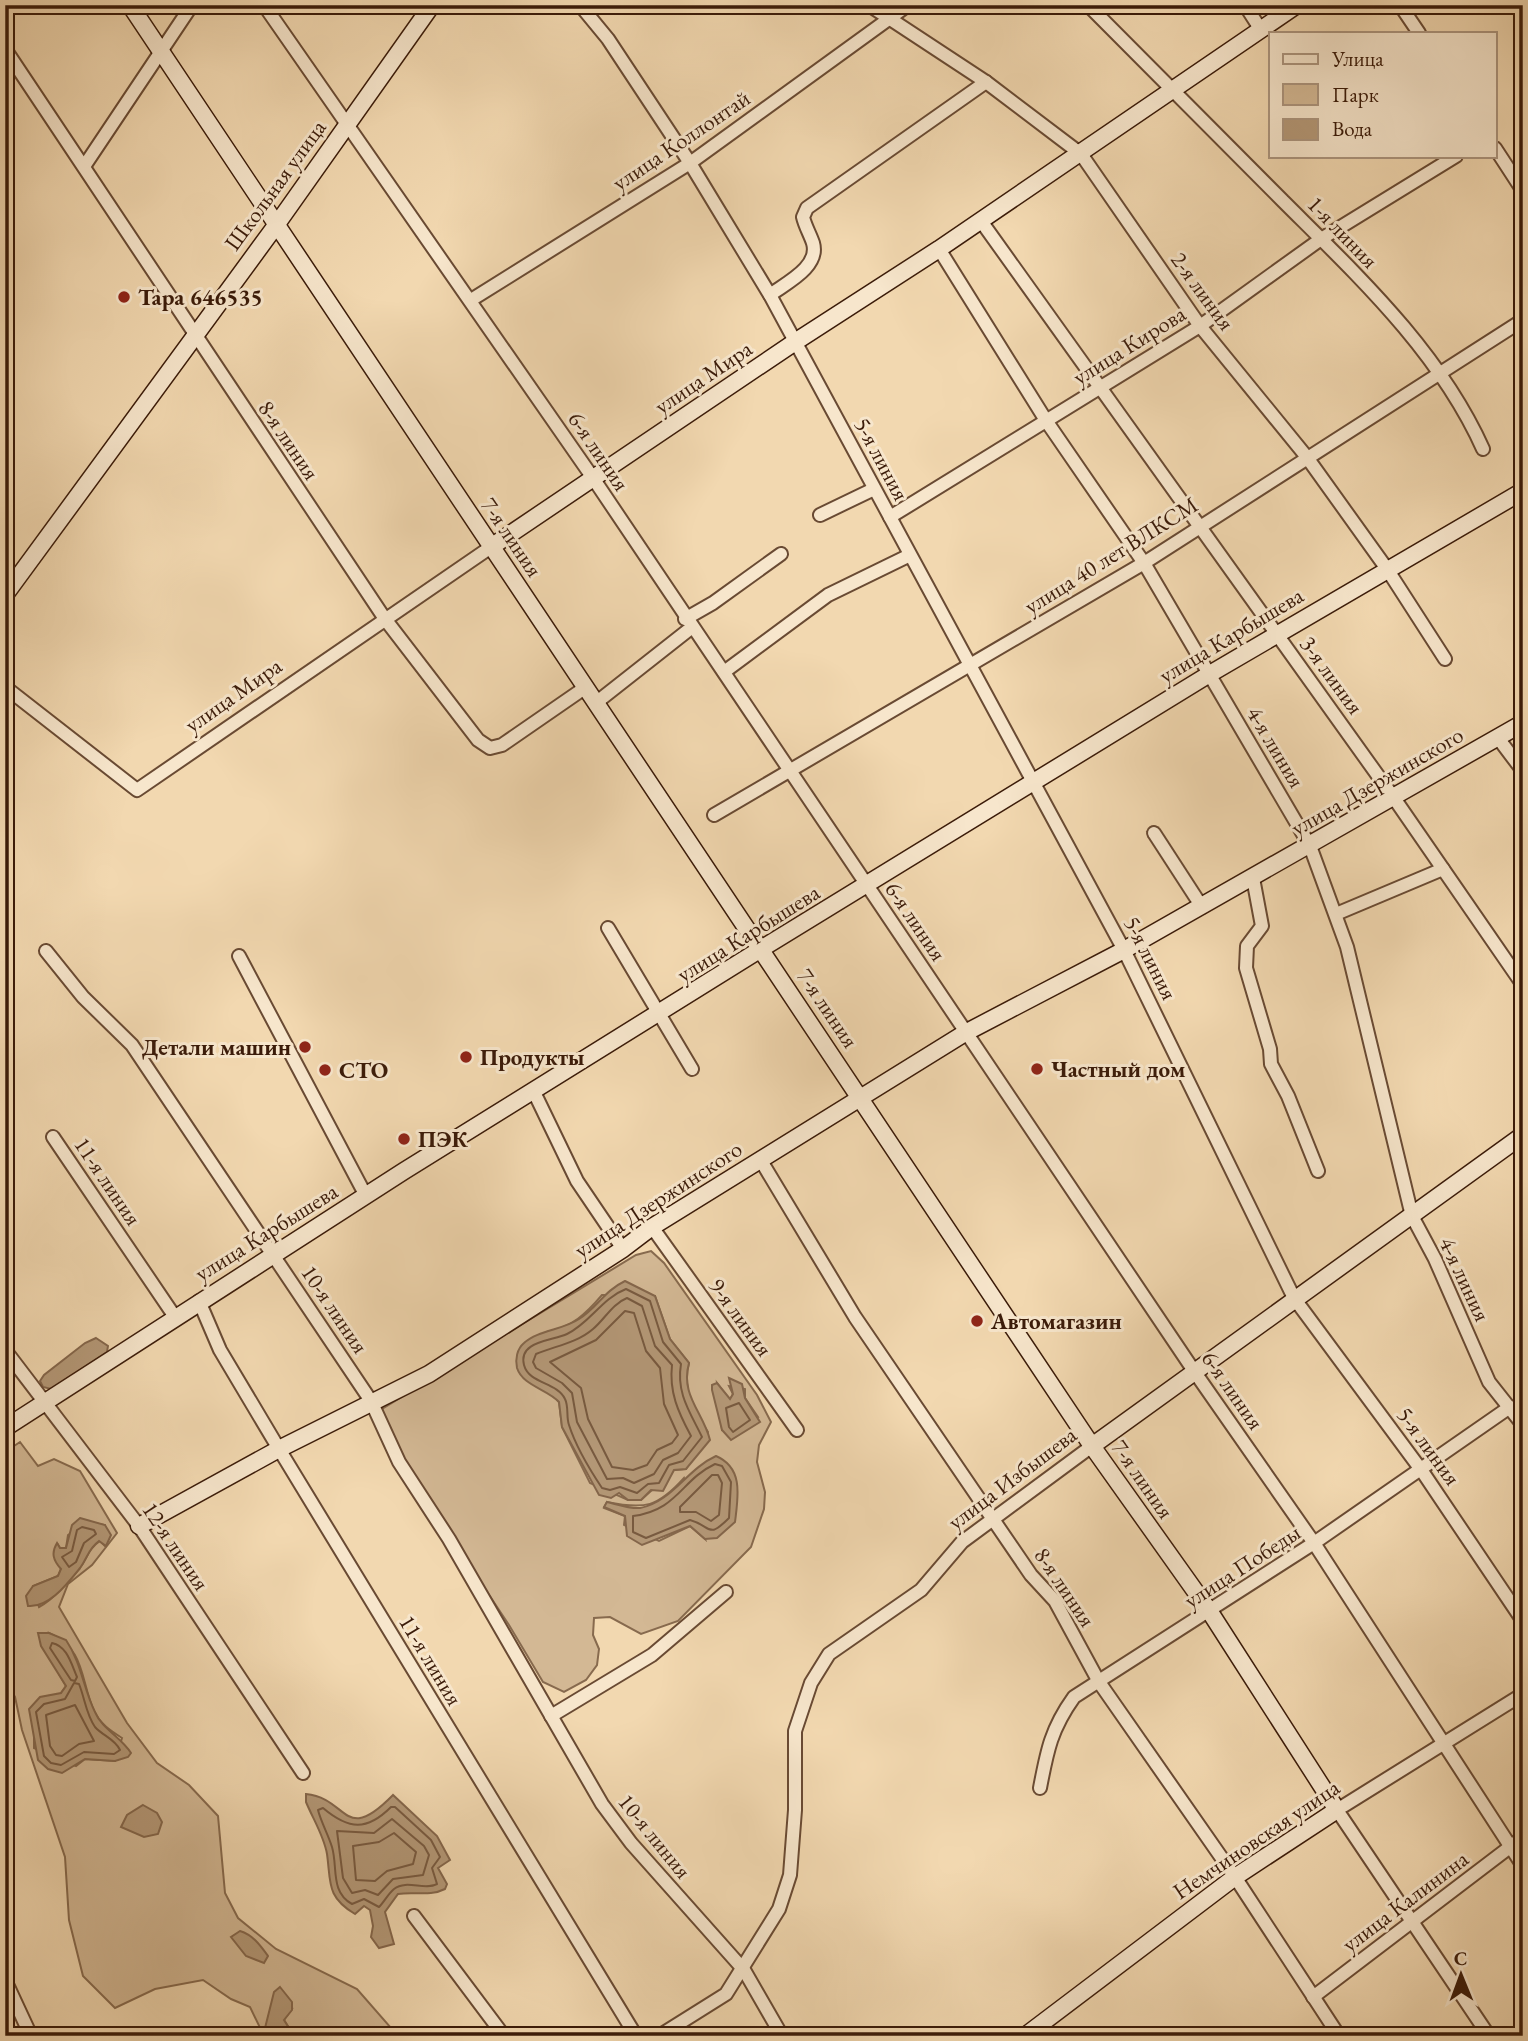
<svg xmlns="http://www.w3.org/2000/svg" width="1528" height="2041" viewBox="0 0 1528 2041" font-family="'EB Garamond',serif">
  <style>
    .green { fill: #d3b894; stroke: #876a4e; stroke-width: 2; fill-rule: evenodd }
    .water { fill: #b49877; stroke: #84664b; stroke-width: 2 }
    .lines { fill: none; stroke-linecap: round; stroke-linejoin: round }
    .shore { stroke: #785a40; stroke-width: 2 }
    .street-casing { stroke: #694a33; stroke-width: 16 }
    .secondary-casing { stroke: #3b1b09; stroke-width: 19 }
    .street { stroke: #f7e6cc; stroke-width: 12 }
    .secondary { stroke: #f7e6cc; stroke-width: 16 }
    .poi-dot { fill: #8f2418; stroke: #f7e6cc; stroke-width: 2.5 }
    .labels { text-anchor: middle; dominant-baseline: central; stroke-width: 6; stroke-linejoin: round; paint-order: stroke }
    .street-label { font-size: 23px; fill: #3b1b09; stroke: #f7e6cc }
    .poi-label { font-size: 23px; font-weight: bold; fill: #3b1b09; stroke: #f7e6cc; text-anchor: start }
  </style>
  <rect width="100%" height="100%" fill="#f2d8b0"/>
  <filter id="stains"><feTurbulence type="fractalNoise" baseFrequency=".00286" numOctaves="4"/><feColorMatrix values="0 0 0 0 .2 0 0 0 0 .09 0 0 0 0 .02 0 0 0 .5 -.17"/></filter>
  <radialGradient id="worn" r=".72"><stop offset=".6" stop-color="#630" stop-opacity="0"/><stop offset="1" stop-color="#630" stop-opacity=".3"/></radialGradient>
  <!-- green -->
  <g class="green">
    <path d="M651 1251 664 1263 757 1395 771 1422 759 1445 757 1462 765 1492 764 1509 751 1547 678 1621 641 1634 610 1617 594 1618 593 1635 599 1649 597 1665 586 1680 564 1692 543 1682 509 1625 399 1459 382 1409 636 1255ZM602 1295 655 1296 670 1339 689 1363C682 1389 694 1411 708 1432L686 1469 674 1470 641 1500H628L590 1483 562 1427 559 1402 553 1395 547 1332C572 1327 586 1314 602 1295ZM717 1383 730 1400 733 1394 729 1386 745 1389V1398L758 1417 722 1430ZM684 1478 705 1539 690 1526 659 1541 624 1525 625 1516 604 1508 607 1502C645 1510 658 1507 684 1478Z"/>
    <path d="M20 1442 38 1466 54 1459 80 1471 117 1533 92 1565 68 1584 59 1607 127 1723 157 1763 189 1785 218 1816 225 1893 238 1918 276 1949 357 1989 398 2036H294L284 2020 291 2010 268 2020 264 2032 269 2036H264L250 2007 231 1999 203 1980 155 1989 115 2008 83 1976 69 1920 65 1857 22 1730 15 1697 5 1681V1452ZM88 1522 105 1525V1546L100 1541C88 1549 88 1557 80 1568 69 1581 54 1599 39 1607L33 1586 58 1576 61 1569 57 1543 60 1548H66L68 1535ZM49 1633C86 1649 80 1680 94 1711 100 1724 111 1731 122 1738L115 1761 85 1759 76 1766 34 1748V1730L66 1686 59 1674Z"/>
  </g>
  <!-- water -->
  <g class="water">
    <path d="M625 1281 655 1296 670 1339 689 1363C680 1395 703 1412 710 1440L686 1469 674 1470 663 1491 651 1490 641 1500H628L619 1493 611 1498 599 1495 562 1427 559 1402C547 1389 523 1386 517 1368 515 1359 517 1349 524 1343 538 1330 563 1330 579 1319 597 1308 604 1291 625 1281Z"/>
    <path d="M96 1338 108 1346 107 1352 51 1389 43 1387 40 1381 44 1375 85 1343Z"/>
    <path d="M729 1378 742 1384 745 1398 760 1422 731 1440 722 1430 712 1390V1385L717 1383 730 1399 733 1394Z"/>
    <path d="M716 1456C744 1468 738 1497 735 1522L717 1538 705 1539 690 1526 642 1545 627 1536 625 1516 604 1507 607 1502C616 1504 630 1509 640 1508 672 1502 687 1469 716 1456Z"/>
    <path d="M80 1518 105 1525 111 1535 106 1546 99 1541C88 1549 88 1557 80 1568 67 1584 49 1608 28 1606L26 1596 33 1586 58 1576 61 1569C53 1560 51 1553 57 1543L60 1548H66L72 1525Z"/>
    <path d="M38 1633H49L66 1640C82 1664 83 1688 95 1712 102 1729 121 1737 131 1753L128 1757 115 1761 85 1759 62 1773 48 1769 38 1760 29 1709 40 1697 61 1693 66 1686 41 1646Z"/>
    <path d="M306 1794C349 1798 343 1846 393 1795L437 1836 450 1860 438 1868 447 1884 445 1889C429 1897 415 1891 398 1894L385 1912 394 1944 379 1948 371 1937 373 1926 370 1910 364 1906 355 1914C326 1897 331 1882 327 1854 324 1836 313 1819 306 1802Z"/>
    <path d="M143 1805 157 1813 162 1822 158 1834 144 1837 121 1827 127 1815Z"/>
    <path d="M240 1931C253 1935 260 1945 268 1956L264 1963 246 1956 231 1937Z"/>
    <path d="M280 1987 292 2002V2010L284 2020 294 2036H269L264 2032 274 1992Z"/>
  </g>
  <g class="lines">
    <!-- shore -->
    <g class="shore">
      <path d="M626 1289 650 1301 663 1342 681 1364C676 1393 690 1412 702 1437L683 1461 669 1465 659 1483 648 1484 637 1493 620 1487 610 1490 602 1488C590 1470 576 1447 569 1425 566 1417 569 1407 565 1399 557 1382 529 1384 524 1365 518 1341 552 1341 567 1334 590 1323 602 1298 626 1289Z"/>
      <path d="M627 1298 642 1306 655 1346 672 1365C669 1392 678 1412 691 1436L678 1453 663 1460 654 1474 634 1483 623 1478 607 1479 577 1422 572 1393 562 1383 536 1368 533 1362 536 1354C555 1346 577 1343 593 1329 605 1319 612 1304 627 1298Z"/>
      <path d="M625 1311 634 1313 646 1351 660 1368 664 1404 678 1435 672 1443 657 1450 647 1465 633 1470 612 1467 588 1419 581 1388 550 1362 596 1340Z"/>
      <path d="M739 1403 750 1420 733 1432 729 1427 726 1408Z"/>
      <path d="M715 1464 722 1466 731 1482 729 1518C707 1540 712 1526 690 1520L646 1538 633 1532V1516C678 1510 681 1480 715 1464Z"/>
      <path d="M712 1475H718L722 1483 719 1515 711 1521 696 1512H680V1507Z"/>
      <path d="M82 1527 94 1530 96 1534 84 1543 76 1562 69 1567 62 1557 72 1551 77 1530Z"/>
      <path d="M52 1643C67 1646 71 1663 77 1677L75 1681 71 1680 50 1648Z"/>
      <path d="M74 1683 79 1684C85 1699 86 1714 95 1727 103 1736 115 1739 120 1750L114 1754 84 1752 61 1765 51 1763 44 1756 36 1712 44 1704 65 1699Z"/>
      <path d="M75 1705 94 1741 79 1744 62 1756 56 1755 50 1746 46 1715Z"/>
      <path d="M391 1807H395L431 1840 440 1857 432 1868 437 1884C424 1891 407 1879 394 1889 388 1894 384 1902 379 1907L364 1899 352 1904C330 1892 338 1867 332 1847 328 1834 321 1822 318 1810L323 1808C349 1830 367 1831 391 1807Z"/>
      <path d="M392 1819 424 1846 429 1855 423 1875 393 1879 378 1895 365 1890 352 1893 343 1878 337 1831 374 1833Z"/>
      <path d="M394 1833 416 1852 413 1864 387 1871 375 1881 356 1880 353 1846 379 1842Z"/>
    </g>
    <defs>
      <g id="street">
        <path d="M264 5 593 478 1194 1371 1314 1543 1523 1866"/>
        <path d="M580 5 608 39 690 163 770 295 1124 950 1294 1298 1422 1471 1523 1621"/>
        <path d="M869 5 986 82 1081 154 1200 326 1306 456 1387 569 1445 659"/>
        <path d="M1088 5C1153 71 1218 136 1283 201 1358 276 1439 351 1483 449"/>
        <path d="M1245 5 1261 30"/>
        <path d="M1400 5 1419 33"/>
        <path d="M5 49 385 619 478 740 490 748 502 745 586 687"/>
        <path d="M1495 148 1523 191"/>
        <path d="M85 165 192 5"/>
        <path d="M981 221 1394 798 1523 985"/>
        <path d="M939 249 1047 422 1144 563 1310 846 1347 947 1412 1216 1435 1259 1489 1382 1523 1425"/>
        <path d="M770 295C786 283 820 267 813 243 810 234 805 226 803 217L807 208 986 82"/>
        <path d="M471 300 690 163 908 5"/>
        <path d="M820 515 874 489"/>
        <path d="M890 517 1200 326 1321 239 1456 156"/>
        <path d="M685 619 713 603 781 554"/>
        <path d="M724 672 828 595 908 556"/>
        <path d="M5 687 137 790 491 547"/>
        <path d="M597 702 691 628"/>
        <path d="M1498 738 1523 771"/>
        <path d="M714 815 1144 563 1523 320"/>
        <path d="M1154 833 1202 907"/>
        <path d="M1253 878 1262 926 1247 946 1246 968 1270 1049 1271 1064 1288 1096 1318 1171"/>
        <path d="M1336 914 1443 869"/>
        <path d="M608 928 692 1069"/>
        <path d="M46 951 83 997 132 1045 371 1401 399 1462 449 1539 602 1804 631 1843 744 1970 782 2036"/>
        <path d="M239 956 366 1196"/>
        <path d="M534 1092 577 1181 623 1249"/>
        <path d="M53 1137 175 1317"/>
        <path d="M760 1159 855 1317 1031 1575 1055 1601 1099 1682 1235 1877 1339 2036"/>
        <path d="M652 1227 797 1430"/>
        <path d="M199 1301 220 1350 279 1449 636 2036"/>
        <path d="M5 1350 139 1526 303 1773"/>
        <path d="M551 1716 652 1655 726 1592"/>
        <path d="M1040 1788C1047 1751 1051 1729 1074 1697L1314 1543 1510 1407"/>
        <path d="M414 1916 504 2036"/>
        <path d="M5 1980 31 2036"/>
        <path d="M1313 1997 1523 1837"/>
        <path d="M168 2035V2036"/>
        <path d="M659 2036 726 1994 779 1909 790 1875 795 1810V1731L811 1683 829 1654 921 1590 962 1542 1092 1446"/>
        <path d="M1489 2036 1337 1810 1523 1694"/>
      </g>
      <g id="secondary">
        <path d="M130 5 1092 1446 1210 1612 1337 1810 1235 1877 1025 2036"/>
        <path d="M491 547 795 342 939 249 1297 5"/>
        <path d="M5 595 277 224 432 5"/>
        <path d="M5 1428 404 1171 761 949 1208 675 1523 491"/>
        <path d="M1092 1446 1523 1135"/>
        <path d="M139 1526 279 1449 429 1374 623 1249 652 1227 965 1033 1124 950 1523 723"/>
      </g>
    </defs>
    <!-- street casing -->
    <use href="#street" class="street-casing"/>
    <!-- secondary casing -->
    <use href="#secondary" class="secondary-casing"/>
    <!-- street -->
    <use href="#street" class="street"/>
    <!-- secondary -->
    <use href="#secondary" class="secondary"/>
  </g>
  <!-- markers -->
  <g class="poi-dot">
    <circle cx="124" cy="297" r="7"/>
    <circle cx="305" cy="1047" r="7"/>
    <circle cx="466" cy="1057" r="7"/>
    <circle cx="1037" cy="1069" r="7"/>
    <circle cx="325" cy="1070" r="7"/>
    <circle cx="404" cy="1139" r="7"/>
    <circle cx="977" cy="1321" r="7"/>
  </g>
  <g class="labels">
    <!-- street labels -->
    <g class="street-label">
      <text transform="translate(681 140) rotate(-34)">улица Коллонтай</text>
      <text transform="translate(275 185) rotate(-54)">Школьная улица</text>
      <text transform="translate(1343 232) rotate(46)">1-я линия</text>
      <text transform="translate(1203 291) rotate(54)">2-я линия</text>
      <text transform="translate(1129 345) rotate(-32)">улица Кирова</text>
      <text transform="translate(703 377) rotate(-34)">улица Мира</text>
      <text transform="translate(289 440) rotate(56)">8-я линия</text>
      <text transform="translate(599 451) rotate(56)">6-я линия</text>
      <text transform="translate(882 459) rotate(62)">5-я линия</text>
      <text transform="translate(512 537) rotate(56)">7-я линия</text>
      <text transform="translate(1111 555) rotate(-32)">улица 40 лет ВЛКСМ</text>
      <text transform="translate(1231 635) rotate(-31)">улица Карбышева</text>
      <text transform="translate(1332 675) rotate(54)">3-я линия</text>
      <text transform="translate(233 695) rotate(-35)">улица Мира</text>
      <text transform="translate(1276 747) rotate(59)">4-я линия</text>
      <text transform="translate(1377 781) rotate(-30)">улица Дзержинского</text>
      <text transform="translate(916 921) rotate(56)">6-я линия</text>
      <text transform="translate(748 933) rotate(-32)">улица Карбышева</text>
      <text transform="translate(1151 958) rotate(63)">5-я линия</text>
      <text transform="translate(828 1008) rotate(56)">7-я линия</text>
      <text transform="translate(108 1181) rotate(56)">11-я линия</text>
      <text transform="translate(658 1199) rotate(-33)">улица Дзержинского</text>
      <text transform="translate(266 1232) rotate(-32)">улица Карбышева</text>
      <text transform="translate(1465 1279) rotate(65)">4-я линия</text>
      <text transform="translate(335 1309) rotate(56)">10-я линия</text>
      <text transform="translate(741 1317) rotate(54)">9-я линия</text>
      <text transform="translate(1233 1390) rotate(55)">6-я линия</text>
      <text transform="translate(1429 1446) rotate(54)">5-я линия</text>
      <text transform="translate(1012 1478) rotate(-37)">улица Избышева</text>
      <text transform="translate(1143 1479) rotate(55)">7-я линия</text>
      <text transform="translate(176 1546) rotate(56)">12-я линия</text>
      <text transform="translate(1242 1566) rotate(-33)">улица Победы</text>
      <text transform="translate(1065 1587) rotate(56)">8-я линия</text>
      <text transform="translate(431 1660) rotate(59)">11-я линия</text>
      <text transform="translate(655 1836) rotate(51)">10-я линия</text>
      <text transform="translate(1256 1839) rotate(-34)">Немчиновская улица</text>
      <text transform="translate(1405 1901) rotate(-37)">улица Калинина</text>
    </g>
    <!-- poi labels -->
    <g class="poi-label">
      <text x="138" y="297">Тара 646535</text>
      <text x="291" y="1047" text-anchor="end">Детали машин</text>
      <text x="480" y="1057">Продукты</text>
      <text x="1051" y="1069">Частный дом</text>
      <text x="339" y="1070">СТО</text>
      <text x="418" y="1139">ПЭК</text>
      <text x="991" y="1321">Автомагазин</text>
    </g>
  </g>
  <!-- margin -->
  <rect width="1528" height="2041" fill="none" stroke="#f2d8b0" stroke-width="28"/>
  <rect x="7" y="7" width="1514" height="2027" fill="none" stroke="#3b1b09" stroke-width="3.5"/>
  <rect x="14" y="14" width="1500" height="2013" fill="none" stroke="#3b1b09" stroke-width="2"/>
  <!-- legend -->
  <rect x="1269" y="32" width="228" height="126" fill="#f7e6cc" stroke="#ac957e" stroke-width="2"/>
  <rect x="1283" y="54" width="35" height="10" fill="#f7e6cc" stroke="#ac957e" stroke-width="2"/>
  <text x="1332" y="66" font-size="21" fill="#3b1b09">Улица</text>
  <rect x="1283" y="84" width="35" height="21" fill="#d3b894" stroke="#ac957e" stroke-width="2"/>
  <text x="1332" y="102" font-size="21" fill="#3b1b09">Парк</text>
  <rect x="1283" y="119" width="35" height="21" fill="#b49877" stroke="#ac957e" stroke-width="2"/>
  <text x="1332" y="136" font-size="21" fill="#3b1b09">Вода</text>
  <!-- north arrow -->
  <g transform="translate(1461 1975) rotate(359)" stroke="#f7e6cc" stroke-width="5" paint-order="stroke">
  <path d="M0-5L12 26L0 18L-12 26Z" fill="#3b1b09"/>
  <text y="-10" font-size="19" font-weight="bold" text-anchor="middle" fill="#3b1b09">С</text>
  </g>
  <rect width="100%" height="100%" filter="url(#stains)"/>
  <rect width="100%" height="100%" fill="url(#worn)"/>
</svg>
